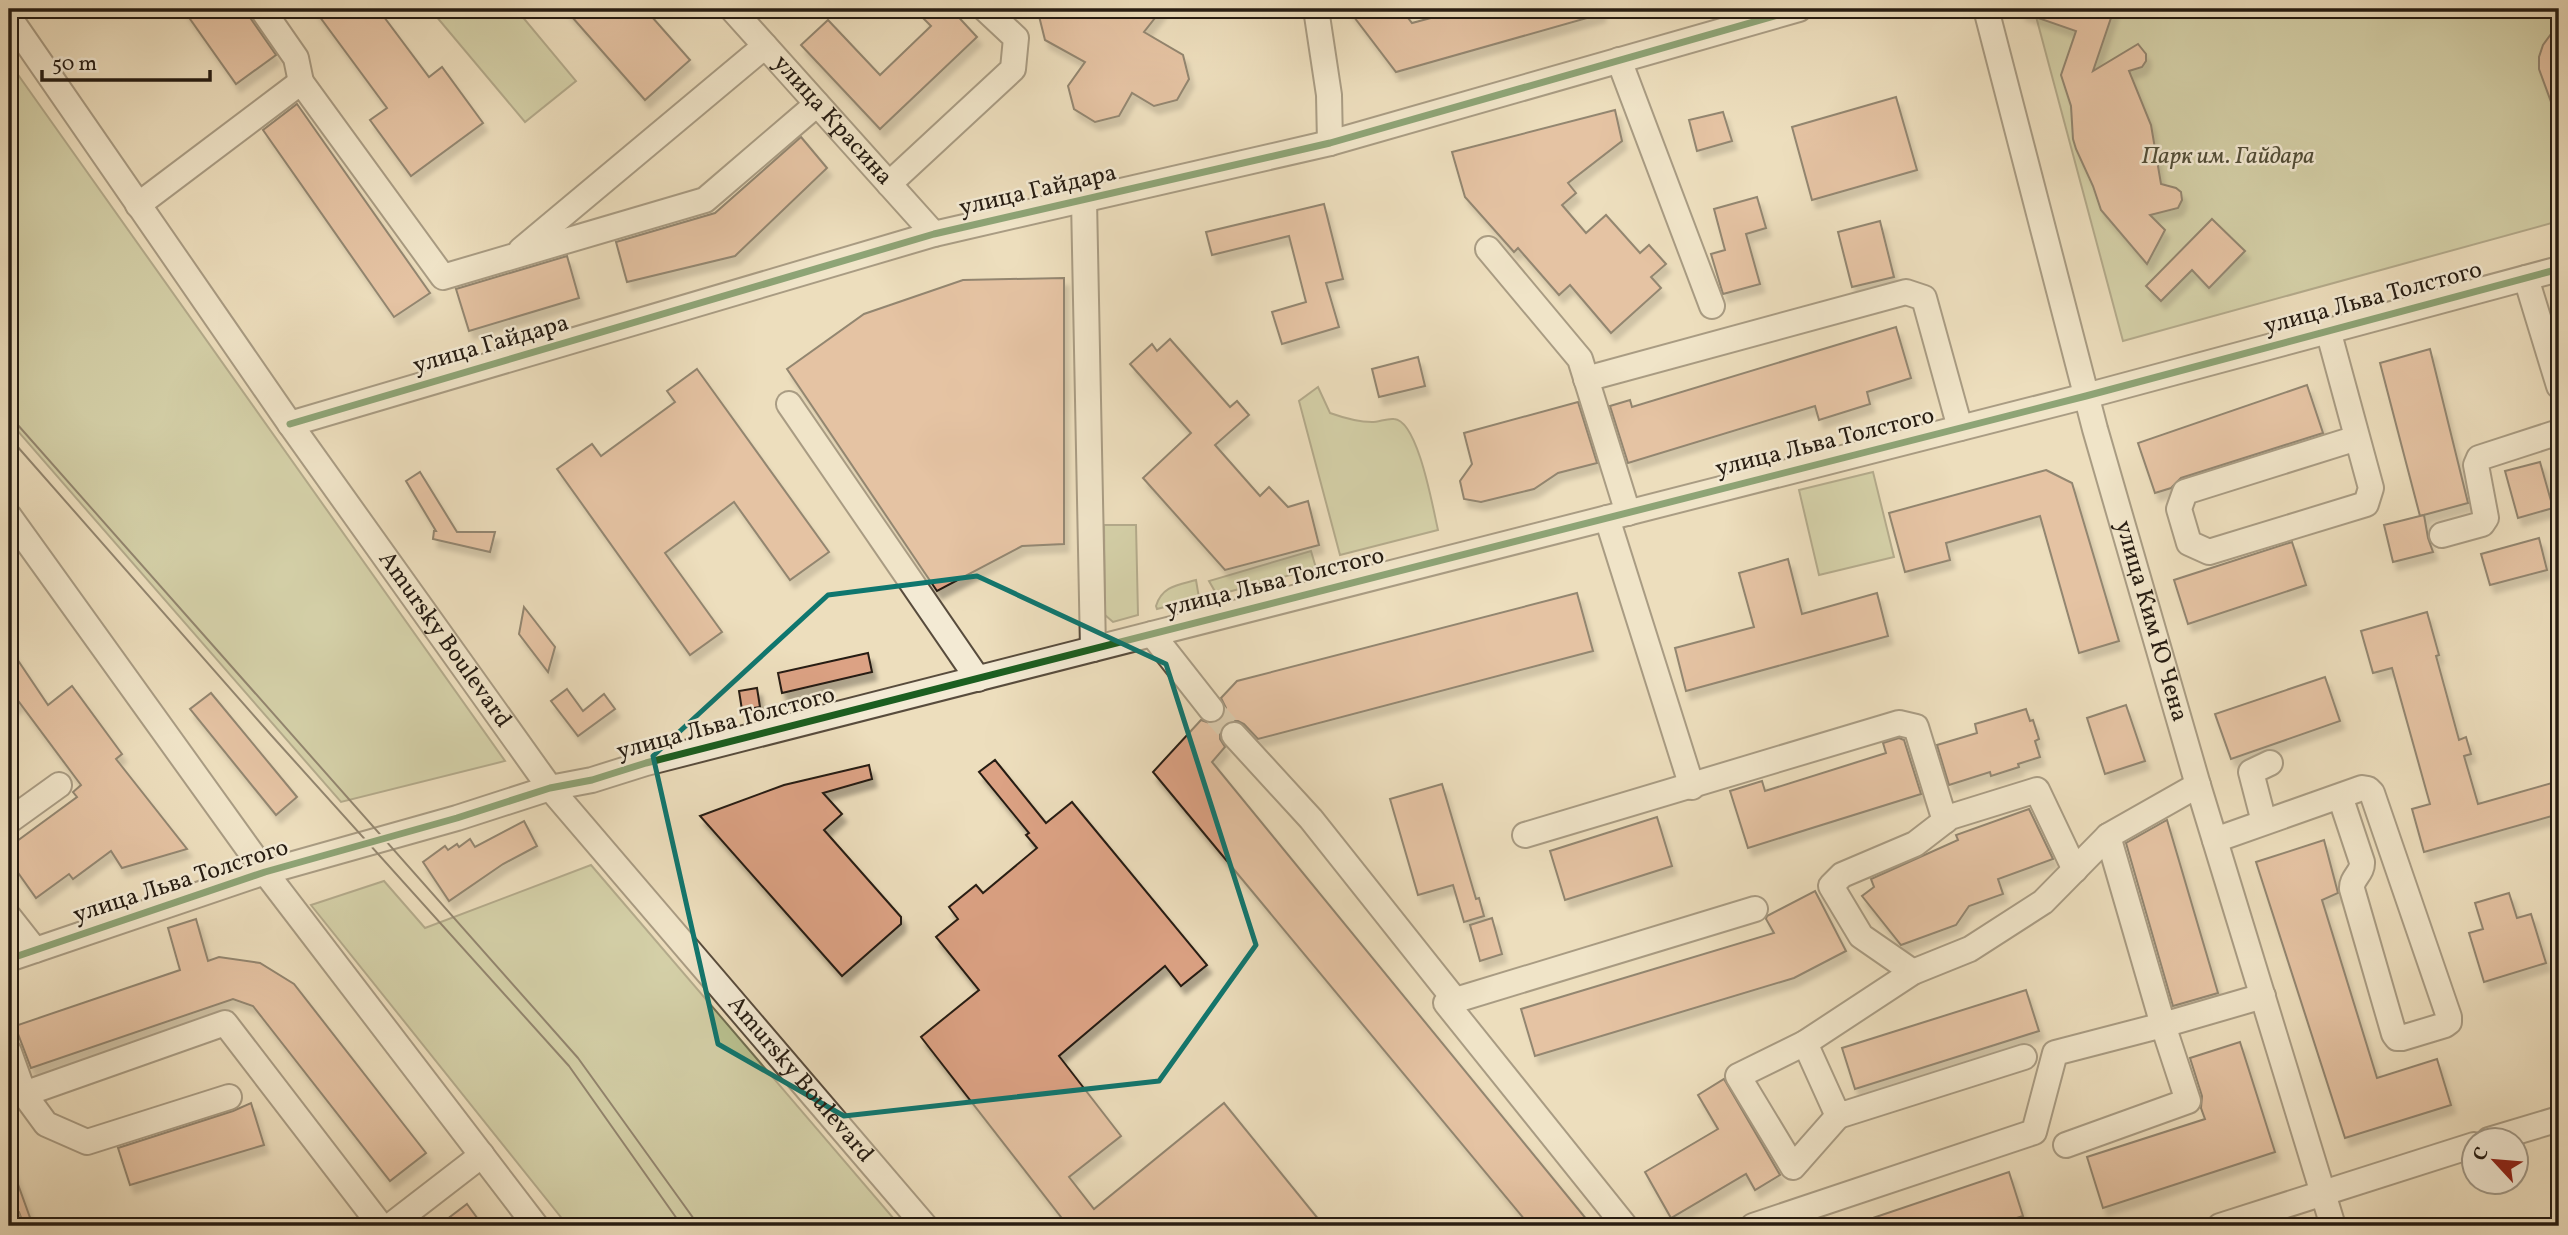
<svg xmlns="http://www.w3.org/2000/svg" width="2568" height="1235" viewBox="0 0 2568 1235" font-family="Vollkorn,serif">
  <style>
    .green { fill: #b9c190; stroke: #706e51; stroke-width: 2 }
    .building { fill: #dca284; stroke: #261c12; stroke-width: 2; filter: url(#shadow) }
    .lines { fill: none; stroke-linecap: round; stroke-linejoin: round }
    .minor-tunnel { stroke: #c5b79b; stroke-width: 24; stroke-dasharray: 24 12; stroke-linecap: butt }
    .minor-casing { stroke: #584c3d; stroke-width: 28 }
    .minor { stroke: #f3ead4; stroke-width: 24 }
    .tram { stroke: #261c12; stroke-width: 2 }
    .cycleway-casing { stroke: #f3ead4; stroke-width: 11 }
    .cycleway { stroke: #1b5e20; stroke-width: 7 }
    .marked { fill: none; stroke: #0f766e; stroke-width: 5; stroke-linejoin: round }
    .labels { text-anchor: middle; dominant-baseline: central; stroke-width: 5; stroke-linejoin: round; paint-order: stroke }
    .street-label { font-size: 24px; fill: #261c12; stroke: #f3ead4 }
    .park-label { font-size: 24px; font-style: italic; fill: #524e38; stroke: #f3ead4 }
  </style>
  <defs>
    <filter id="shadow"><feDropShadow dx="4.5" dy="8" stdDeviation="2" flood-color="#0004"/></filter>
  </defs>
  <rect width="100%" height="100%" fill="#eddebd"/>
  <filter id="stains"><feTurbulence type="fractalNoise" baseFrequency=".00286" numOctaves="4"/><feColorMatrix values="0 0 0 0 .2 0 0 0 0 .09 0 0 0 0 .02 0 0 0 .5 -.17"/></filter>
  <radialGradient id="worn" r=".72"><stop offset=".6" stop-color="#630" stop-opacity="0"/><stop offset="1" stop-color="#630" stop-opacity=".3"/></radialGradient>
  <!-- green -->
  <g class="green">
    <path d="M430 9H516L576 81 525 122Z"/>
    <path d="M2034 9H2559V221L2123 341Z"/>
    <path d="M9 62 505 761 341 802 9 421Z"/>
    <path d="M1318 387 1330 413C1344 418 1357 422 1372 422 1379 422 1387 418 1394 419 1418 420 1433 509 1438 530L1340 555 1299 401Z"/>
    <path d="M1873 472 1894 557 1819 575 1799 490Z"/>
    <path d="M1104 525H1136L1138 615 1113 622 1105 615Z"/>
    <path d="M1311 551 1316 568 1217 595 1209 581Z"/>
    <path d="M1196 580 1199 598 1157 609 1156 606C1162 586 1178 585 1196 580Z"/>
    <path d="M591 865 900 1226H568L311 905 384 881 425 928Z"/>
  </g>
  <!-- building -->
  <g class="building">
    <path d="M183 9H244L276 55 236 84Z"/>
    <path d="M314 9H378L429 77 442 67 483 123 411 176 370 120 387 108Z"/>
    <path d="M565 9H645L690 60 645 100Z"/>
    <path d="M935 9H951L977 37 880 129 801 45 828 20 880 75 931 26 924 19Z"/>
    <path d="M1044 9H1162L1144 32 1183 55 1189 79 1177 100 1154 106 1132 93 1119 116 1095 122 1074 109 1068 86 1085 62 1045 40 1039 16Z"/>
    <path d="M1348 9H1401L1412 23 1464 9H1601V14L1396 72Z"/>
    <path d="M2022 9H2114L2093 71 2138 44 2146 54V61L2142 67 2129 71 2151 125 2161 184 2176 188 2181 192 2182 200 2178 208 2150 215 2165 230 2147 264 2101 210 2093 186 2076 149 2073 139 2071 106 2061 75 2076 31 2021 12Z"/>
    <path d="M2559 23V117L2557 118 2539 69V57L2543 45Z"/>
    <path d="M1896 97 1917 170 1812 200 1792 127Z"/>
    <path d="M297 104 430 293 394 317 263 130Z"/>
    <path d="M1615 110 1622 141 1568 183 1576 193 1562 205 1586 233 1606 215 1640 253 1649 245 1666 264 1651 277 1661 288 1611 333 1570 285 1559 295 1518 248 1514 252 1465 197 1452 152Z"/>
    <path d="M1723 112 1732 141 1697 151 1689 120Z"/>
    <path d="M801 137 827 168 735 256 627 282 616 242 715 213Z"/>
    <path d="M1757 197 1766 228 1746 234 1760 284 1723 294 1711 254 1725 250 1714 209Z"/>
    <path d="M1324 204 1343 279 1326 283 1339 327 1282 344 1272 312 1306 302 1289 236 1212 255 1206 232Z"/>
    <path d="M2212 219 2245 251 2209 288 2192 270 2161 301 2146 286Z"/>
    <path d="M1880 221 1894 277 1852 287 1838 232Z"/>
    <path d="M567 256 579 298 469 331 456 289Z"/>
    <path d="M1064 278V544L1022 546 937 591 787 369 864 314 963 280Z"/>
    <path d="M1896 327 1911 378 1867 392 1870 404 1819 420 1815 406 1628 463 1610 406 1630 400 1632 407Z"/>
    <path d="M1170 339 1230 407 1237 401 1249 415 1215 445 1260 496 1269 487 1288 507 1308 501 1319 545 1225 570 1143 478 1191 433 1130 364 1152 344 1157 351Z"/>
    <path d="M2430 349 2468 503 2420 516 2380 363Z"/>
    <path d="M1418 357 1425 386 1379 397 1372 369Z"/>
    <path d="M697 369 829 552 790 580 734 502 665 553 722 632 690 655 557 469 592 444 601 456 675 402 667 391Z"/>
    <path d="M2307 385 2323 433 2181 478 2171 488 2155 493 2138 443Z"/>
    <path d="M1578 402 1597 463 1558 473 1534 489 1481 502 1464 499 1460 481 1472 464 1464 433Z"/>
    <path d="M2540 462 2553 508 2518 518 2505 471Z"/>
    <path d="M2046 470 2072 483 2119 641 2079 653 2040 516 1946 543 1950 560 1905 572 1889 513Z"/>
    <path d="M420 472 457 532H495L490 552 433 539 434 531H436L406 481Z"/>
    <path d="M2424 515 2428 538 2433 552 2393 562 2384 525Z"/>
    <path d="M2539 538 2547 570 2490 585 2481 554Z"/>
    <path d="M2292 542 2306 585 2188 624 2174 580Z"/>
    <path d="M1788 559 1802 614 1877 593 1888 636 1686 691 1675 648 1754 627 1739 573Z"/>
    <path d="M1577 593 1593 651 1258 739 1244 724 1238 721H1230L1220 730V739L1225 747 1212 762 1592 1226H1530L1153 772 1201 720 1212 724 1221 720 1226 708 1221 698 1237 681Z"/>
    <path d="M524 607 555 647 548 672 519 634Z"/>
    <path d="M2427 612 2439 655 2436 656 2459 740 2466 737 2471 754 2464 756 2478 804 2559 781V814L2424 852 2412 809 2430 804 2392 668 2373 673 2361 631Z"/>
    <path d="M9 647 48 705 72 686 122 754 116 759 187 849 122 868 111 851 73 879 69 874 36 898 9 860V847L77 797 73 792 81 785 19 702 9 710Z"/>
    <path d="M868 653 872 672 782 693 778 673Z"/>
    <path d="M2325 677 2340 721 2231 759 2215 714Z"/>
    <path d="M757 688 760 707 742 710 739 691Z"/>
    <path d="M567 689 583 711 604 694 615 709 578 736 551 701Z"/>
    <path d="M211 693 297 797 276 815 190 709Z"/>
    <path d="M2126 705 2145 761 2105 774 2087 718Z"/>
    <path d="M2026 709 2030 721 2033 720 2039 739 2035 741 2040 757 2018 764 2019 767 1991 776 1990 772 1949 785 1937 745 1977 733 1975 724Z"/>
    <path d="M1899 738 1904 740 1921 794 1748 848 1730 791 1762 781 1765 791 1886 753 1883 743Z"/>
    <path d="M995 760 1046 823 1072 802 1207 965 1181 986 1165 966 1059 1056 1121 1136 1069 1177 1094 1209 1224 1103 1324 1226H1068L921 1037 979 990 936 937 958 919 949 907 976 885 983 893 1037 848 1026 835 1029 833 979 772Z"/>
    <path d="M869 765 872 779 823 793 842 814 824 830 901 917V924L842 976 700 816 784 785Z"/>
    <path d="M1442 784 1476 899 1479 898 1484 916 1464 922 1453 885 1418 895 1390 799Z"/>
    <path d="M2029 809 2053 859 1998 879 2003 894 1969 906 1956 925 1901 945 1862 896 1874 887 1871 879 1958 840 1956 835Z"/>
    <path d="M1657 817 1672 866 1565 900 1550 851Z"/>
    <path d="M2167 820 2218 993 2173 1006 2126 843Z"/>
    <path d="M524 821 537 846 503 864 449 901 423 862 445 846 448 850 457 844 459 847 470 839 475 847Z"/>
    <path d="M2324 840 2338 893 2322 900 2377 1078 2437 1059 2451 1105 2345 1138 2256 862Z"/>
    <path d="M1815 891 1846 951 1794 978 1535 1056 1521 1009 1774 933 1766 919 1767 916Z"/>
    <path d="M2509 893 2517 918 2531 914 2546 963 2484 982 2469 933 2483 929 2475 903Z"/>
    <path d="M1492 918 1502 954 1480 961 1470 925Z"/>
    <path d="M196 919 208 961 219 957 260 963 294 984 426 1153 390 1181 253 1006 233 999 31 1068 15 1026 180 970 168 928Z"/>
    <path d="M2026 990 2039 1031 1855 1089 1842 1048Z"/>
    <path d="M2240 1042 2275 1152 2103 1208 2087 1157 2205 1119 2201 1108 2202 1096 2190 1058Z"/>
    <path d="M1724 1079 1780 1175 1755 1190 1746 1174 1671 1218 1645 1172 1718 1129 1698 1095Z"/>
    <path d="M251 1103 264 1145 130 1185 118 1148 233 1111Z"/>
    <path d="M9 1165H11L33 1226H24L19 1212 9 1209Z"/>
    <path d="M2009 1172 2023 1216 1992 1226H1858V1223Z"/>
    <path d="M467 1204 483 1226H438Z"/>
  </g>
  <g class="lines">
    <!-- minor-tunnel -->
    <path class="minor-tunnel" d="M1211 709 1234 735"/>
    <defs>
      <g id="minor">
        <path d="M262 9 296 58 301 82"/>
        <path id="s1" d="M732 9 934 234"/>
        <path d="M1316 9 1329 95 1330 143"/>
        <path id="s2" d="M1986 9 2095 429 2198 785 2333 1226"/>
        <path id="s3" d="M9 17 290 424 550 788 925 1226"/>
        <path d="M1619 60 1712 306"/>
        <path d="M889 184 1013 69 1016 38 985 9"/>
        <path d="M1084 200 1093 649"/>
        <path d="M138 205 301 82 443 277 705 200 817 104"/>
        <path d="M1488 249 1580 359 1628 513"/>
        <path d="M521 250 765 46"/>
        <path d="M2526 278 2559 386"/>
        <path d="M2328 330 2371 488 2366 504 2209 552 2189 543 2179 509 2185 492 2357 438"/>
        <path d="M1586 379 1906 292 1924 298 1960 428"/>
        <path d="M789 404 978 679"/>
        <path d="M290 424 934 234 1330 143 1799 9"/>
        <path d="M9 516 265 872 536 1226"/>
        <path d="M1607 518 1692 787"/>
        <path d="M2442 535 2482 524 2486 518 2476 465 2479 458 2559 432"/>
        <path d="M1152 634 1211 709"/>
        <path d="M1234 735 1311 819 1455 1000"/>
        <path d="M9 821 59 785"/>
        <path d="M2264 822 2251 772 2270 763"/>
        <path d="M1525 835 1899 723 1916 727 1945 821"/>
        <path d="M2108 836 2163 1025 2263 996"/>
        <path d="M2215 840 2362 788 2368 789 2372 793 2449 1017V1022L2445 1025 2402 1038H2397L2394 1034 2352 889C2351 878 2363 873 2362 862L2340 796"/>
        <path d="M9 917 35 950"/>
        <path d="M9 959 265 872 457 818 550 788 592 780 646 763 2086 396 2559 269"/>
        <path d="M1913 972 1861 936 1831 886 1842 875 1915 844 1950 817 2037 790 2075 870"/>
        <path d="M1805 1043 1838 1116 2024 1057"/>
        <path d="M9 1052 24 1094 225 1023 381 1226"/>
        <path d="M24 1094 46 1124 87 1142 229 1097"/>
        <path d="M1838 1116 1793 1167 1738 1076 1805 1043 1913 972 1970 949 2043 902 2108 836 2198 785"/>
        <path d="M2489 1140 2559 1119"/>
        <path d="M9 1223 10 1226"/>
        <path d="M390 1226 482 1155"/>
        <path d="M1625 1226 1446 1003 1755 909"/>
        <path d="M1753 1226 2034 1132 2055 1053 2163 1025 2188 1101 2066 1145"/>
        <path d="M2220 1226 2474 1145"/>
      </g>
    </defs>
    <!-- minor casing -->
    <use href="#minor" class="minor-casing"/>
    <!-- minor -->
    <use href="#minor" class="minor"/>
    <!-- tram -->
    <g class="tram">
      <path d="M9 415 578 1058 699 1226"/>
      <path d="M9 437 271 735 569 1066 682 1226"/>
    </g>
    <defs>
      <g id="cycleway">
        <path d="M290 424 934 234 1330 143 1799 9"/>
        <path d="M9 959 265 872 457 818 550 788 592 780 646 763 2086 396 2559 269"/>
      </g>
    </defs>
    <!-- cycleway casing -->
    <use href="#cycleway" class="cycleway-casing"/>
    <!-- cycleway -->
    <use href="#cycleway" class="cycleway"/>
  </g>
  <!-- marked area -->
  <path d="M0 0H2568V1235H0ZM977 576 1166 664 1256 945 1159 1081 844 1116 718 1044 653 756 828 595Z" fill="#eddebd" fill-opacity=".55" fill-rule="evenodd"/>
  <path class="marked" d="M977 576 1166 664 1256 945 1159 1081 844 1116 718 1044 653 756 828 595Z"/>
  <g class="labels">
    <!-- street labels -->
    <g class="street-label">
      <text stroke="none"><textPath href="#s1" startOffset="150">улица Красина</textPath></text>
      <text transform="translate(1038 191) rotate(-13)">улица Гайдара</text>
      <text transform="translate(2373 299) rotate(-15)">улица Льва Толстого</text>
      <text transform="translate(491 345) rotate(-16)">улица Гайдара</text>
      <text transform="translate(1825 443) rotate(-14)">улица Льва Толстого</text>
      <text transform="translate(1275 583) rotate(-14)">улица Льва Толстого</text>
      <text stroke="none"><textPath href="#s2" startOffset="634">улица Ким Ю Чена</textPath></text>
      <text stroke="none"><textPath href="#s3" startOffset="760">Amursky Boulevard</textPath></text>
      <text transform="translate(726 724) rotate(-15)">улица Льва Толстого</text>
      <text transform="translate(181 882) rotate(-18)">улица Льва Толстого</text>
      <text stroke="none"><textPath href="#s3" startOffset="1326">Amursky Boulevard</textPath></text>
    </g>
    <!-- park labels -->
    <g class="park-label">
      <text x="2228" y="157">Парк им. Гайдара</text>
    </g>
  </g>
  <!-- margin -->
  <rect width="2568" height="1235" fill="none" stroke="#eddebd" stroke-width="35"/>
  <rect x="10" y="10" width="2547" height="1214" fill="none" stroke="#261c12" stroke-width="3.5"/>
  <rect x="18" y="18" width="2533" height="1200" fill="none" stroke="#261c12" stroke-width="2"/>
  <!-- north arrow -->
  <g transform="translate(2495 1161) rotate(296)"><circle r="33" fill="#f3ead4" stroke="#a19886" stroke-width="2"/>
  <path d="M0-5L12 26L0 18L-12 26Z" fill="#8f2418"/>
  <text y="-10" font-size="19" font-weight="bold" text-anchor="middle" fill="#261c12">С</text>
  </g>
  <!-- scale -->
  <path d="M42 70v10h168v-10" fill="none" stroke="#261c12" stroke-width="3.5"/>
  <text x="52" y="70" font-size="21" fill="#261c12" stroke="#f3ead4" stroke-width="5" paint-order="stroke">50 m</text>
  <rect width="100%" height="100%" filter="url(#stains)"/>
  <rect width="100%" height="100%" fill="url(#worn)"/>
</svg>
